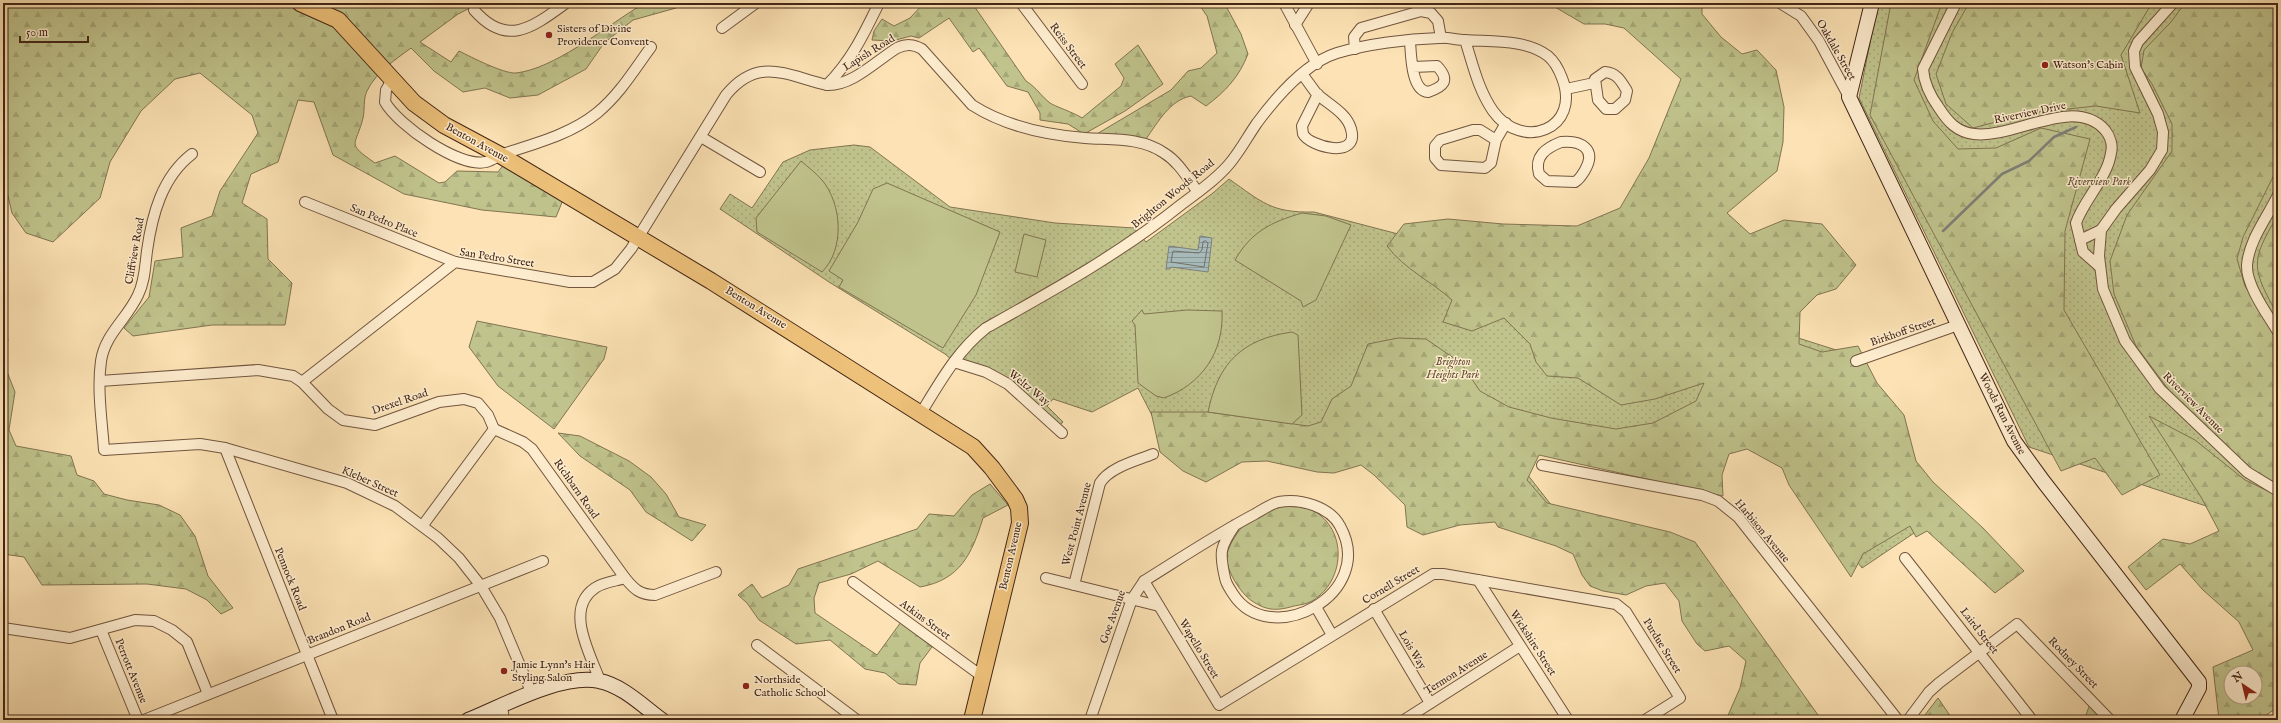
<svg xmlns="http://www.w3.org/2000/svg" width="2281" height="723" viewBox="0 0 2281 723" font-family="'IM FELL English',serif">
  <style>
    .grass { fill: url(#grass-dots); stroke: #827451 }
    .forest { fill: url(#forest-firs); stroke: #827451; fill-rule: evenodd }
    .pitch { fill: #c0c38c; stroke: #827451 }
    .water { fill: url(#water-rules); stroke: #7e7f78 }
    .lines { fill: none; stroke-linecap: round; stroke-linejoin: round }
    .shore { stroke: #747068; stroke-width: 1 }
    .stream { stroke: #7e7f78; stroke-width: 2.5 }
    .street-casing { stroke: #71553e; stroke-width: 12 }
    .secondary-casing { stroke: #432616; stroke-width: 16 }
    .primary-casing { stroke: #432616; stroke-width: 18 }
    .street { stroke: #fdecce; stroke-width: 10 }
    .secondary { stroke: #fdecce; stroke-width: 14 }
    .primary { stroke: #eec17a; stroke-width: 16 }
    .poi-dot { fill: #8f2418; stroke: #fdecce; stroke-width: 1.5 }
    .labels { text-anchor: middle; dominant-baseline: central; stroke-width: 3; stroke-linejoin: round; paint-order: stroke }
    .poi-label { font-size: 11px; fill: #432616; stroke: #fdecce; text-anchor: start }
    .street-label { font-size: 11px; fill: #432616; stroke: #fdecce }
    .park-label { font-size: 11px; font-style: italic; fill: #624d34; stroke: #fdecce }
  </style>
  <defs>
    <pattern id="grass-dots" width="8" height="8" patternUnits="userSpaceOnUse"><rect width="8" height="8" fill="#c0c38c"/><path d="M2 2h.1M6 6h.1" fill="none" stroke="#a6a778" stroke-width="1.8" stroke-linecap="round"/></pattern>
    <pattern id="forest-firs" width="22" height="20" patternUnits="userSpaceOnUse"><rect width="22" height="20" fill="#c0c38c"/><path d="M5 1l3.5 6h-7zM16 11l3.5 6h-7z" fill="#a6a778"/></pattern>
    <pattern id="water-rules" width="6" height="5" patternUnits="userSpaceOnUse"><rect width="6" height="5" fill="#a6bab9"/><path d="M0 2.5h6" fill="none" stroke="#899795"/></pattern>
  </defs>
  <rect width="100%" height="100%" fill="#fce2b4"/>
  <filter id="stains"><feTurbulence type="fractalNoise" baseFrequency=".005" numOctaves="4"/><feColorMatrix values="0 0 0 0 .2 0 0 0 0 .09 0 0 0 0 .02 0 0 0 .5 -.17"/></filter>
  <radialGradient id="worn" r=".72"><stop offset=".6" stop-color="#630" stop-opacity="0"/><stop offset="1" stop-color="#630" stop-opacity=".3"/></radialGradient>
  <!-- grass -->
  <g class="grass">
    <path d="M1878 3H2278V554L2212 508 2029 447 1859 98Z"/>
    <path d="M854 145 870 147 950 207 1055 223 1134 228 1146 242 1213 193 1229 179C1262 202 1271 213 1314 212L1463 251 1666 296 1855 356 1907 458 1950 509 1862 568 1767 445 1542 450 1520 465 1563 520 1351 430 1162 435 1138 388 1092 412 1053 399 1047 406 1063 422 1053 432 1010 389 993 379 960 367 945 354 829 282 720 209 730 194 752 208 783 162 810 150Z"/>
  </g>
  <!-- forest -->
  <g class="forest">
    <path d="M3 3H480L458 14 420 42 451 62 459 51C471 57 504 74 516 73 553 69 603 29 635 9L647 3H683L676 8 633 20 604 43 586 69 538 95 510 98 485 88 463 92 434 71 411 48C395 60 376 72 367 91 363 99 365 110 363 118 356 147 345 142 375 163L395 156 439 183 445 182 457 171 498 172 507 160 565 195 556 217 482 210 404 194 333 155 314 102 298 100 278 162 251 174 242 203 267 219 268 259 292 283 285 325H212L133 336 124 328 149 297 155 261 183 257 181 228 212 216 220 191 258 133 252 115 200 73 175 79 141 111 110 162 100 198 53 242 26 233 12 213 3 175Z"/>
    <path d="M924 3H972L1026 81C1037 88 1041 96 1050 103 1054 106 1075 113 1082 118L1121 86 1124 78 1115 64 1138 45 1163 84 1125 111 1084 134 1068 124 1040 120V113L1028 92 1007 86 979 48 973 52 949 18 919 38 911 36 892 41 872 40 874 31 882 19 894 26 910 18Z"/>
    <path d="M1198 3H1230L1227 8 1241 34 1248 54C1239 77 1226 91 1206 106L1191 96C1170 100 1158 122 1146 139L1095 135 1171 90 1188 71 1201 68 1217 53 1207 16Z"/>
    <path d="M1548 3H1702V14L1721 37 1742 54 1757 50 1776 70 1784 107 1783 142 1777 171 1727 213 1750 234 1784 220 1822 224 1856 265 1836 289 1817 295 1800 312 1799 344 1822 352 1858 346 1877 383 1904 415 1916 461 1933 482 1983 528 2024 571 1995 593 1927 531 1916 537 1910 526 1863 554 1851 577 1789 485 1782 468 1747 449 1729 454 1722 475 1723 496 1539 455 1527 480 1547 503 1670 532 1695 542 1818 715 1810 720H1726L1740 688 1746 661 1729 646 1705 651 1697 644 1682 621 1679 601 1665 583 1646 586 1626 595 1603 591 1590 586 1582 575 1573 554 1556 546 1498 527 1495 522 1460 525 1423 535 1407 527 1405 505 1374 475 1361 465 1334 473 1317 472 1267 461 1242 462 1206 482 1183 471 1160 452 1151 412H1208L1308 426 1321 422 1332 399 1351 386 1368 344 1398 338 1426 339 1461 363 1480 391 1509 407 1551 418 1616 429 1653 423 1696 401 1704 383 1655 399 1621 405 1578 378 1547 376 1536 362 1530 344 1504 318 1472 331 1443 322 1452 300C1431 281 1404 269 1387 246L1404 224 1448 219 1503 224 1577 226 1620 208 1649 158 1681 79 1624 28 1605 24H1584Z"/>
    <path d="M1891 3H1942L1914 80 1933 121 1958 149 1996 148 2041 128 2090 139 2065 231 2064 310 2160 475 2122 495 2095 458 2061 471 1870 115Z"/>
    <path d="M1969 3H2152L2121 55 2140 113 2096 106 2030 113 1973 128 1946 104 1936 74 1952 33Z"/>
    <path d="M2185 3H2278V167L2243 237 2237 259 2245 286 2278 338V489L2258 477 2171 393 2136 346 2114 294 2110 261 2127 215 2172 151V124L2152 84 2141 68 2144 50 2171 22Z"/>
    <path d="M2278 215V316C2252 268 2249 263 2278 215Z"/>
    <path d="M477 321 607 347 604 359 554 429 498 386 469 347Z"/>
    <path d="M3 339H8L4 364 15 392 9 430 16 446 71 456 77 475 94 481 104 494 127 500 159 505 180 515 195 536 208 576 233 608 221 614 207 600 186 589 147 584 42 585 24 557 3 554Z"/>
    <path d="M2149 416 2195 440 2245 480 2278 496V707L2259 720H2219L2213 667 2253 650 2239 622 2203 590 2180 564 2146 590 2128 567 2163 539 2190 544 2219 531 2201 497ZM2231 673H2255V697H2231Z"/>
    <path d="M558 433 580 436 629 461 651 477 666 494 679 517 706 525 692 541 646 512 630 490 580 456Z"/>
    <path d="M990 484 1008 505 983 518C972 554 960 580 920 587L878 561 851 574 819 583 814 598 815 613 877 655 901 622 932 647 920 663 916 685 899 684 885 673 865 669 830 640 796 644 759 620 747 603 738 595 752 584 762 598 789 585 798 569 917 529 929 514 954 516 972 495Z"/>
    <path d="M1281 506C1289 507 1301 505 1308 508 1348 525 1347 580 1312 601 1307 604 1300 605 1294 606 1277 611 1267 611 1252 601 1241 594 1224 568 1227 554 1229 545 1238 530 1246 523 1255 516 1270 512 1281 506Z"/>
    <path d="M1938 698 1953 720H1921Z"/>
    <path d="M2090 704 2103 720H2084Z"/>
  </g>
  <!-- pitch -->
  <g class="pitch">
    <path d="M801 161C808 167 816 173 822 180 842 204 845 249 822 272L757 232 756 218Z"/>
    <path d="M887 183 1000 232 976 295 943 348 839 287 843 280 829 271 858 222 873 189Z"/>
    <path d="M1302 213 1326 216 1351 225 1316 300 1303 307 1301 301 1235 260C1251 232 1271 222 1302 213Z"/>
    <path d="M1024 234 1046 240 1037 277 1015 272Z"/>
    <path d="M1142 310 1144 314 1187 310 1222 311C1224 352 1202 384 1164 398L1156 396 1138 383 1135 325 1132 321Z"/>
    <path d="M1292 332 1298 335 1302 415 1292 424 1208 412C1218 363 1242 339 1292 332Z"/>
  </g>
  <!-- water -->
  <path class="water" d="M1200 236 1212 238 1208 272 1171 267 1170 269H1166L1169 246 1198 250Z"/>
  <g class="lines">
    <!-- shore -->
    <path class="shore" d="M1206 241 1208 243 1204 267 1171 262 1173 251 1199 253 1202 250 1203 242Z"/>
    <!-- stream -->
    <path class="stream" d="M1943 231 2002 174 2029 161 2054 137 2076 127"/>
    <defs>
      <g id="street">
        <path d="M1021 3 1082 84"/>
        <path d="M1284 3 1317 64"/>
        <path d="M1780 3 1801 16 1819 41 1849 97"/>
        <path d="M1956 3 1923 69C1924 83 1931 97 1939 108 1948 122 1957 132 1974 134 2014 139 2074 95 2105 130 2110 136 2113 145 2111 153 2107 179 2084 199 2076 223L2083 252 2100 267"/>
        <path d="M2173 3 2138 42 2134 51 2135 67 2158 114 2163 132 2162 150 2150 170 2116 209 2101 230 2099 256 2103 289 2125 341 2160 389 2247 472 2278 491"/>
        <path d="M474 10C507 48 533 27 566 3"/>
        <path d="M1295 25 1309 3"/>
        <path d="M722 28 756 3"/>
        <path d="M1410 41C1411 54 1411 91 1428 92 1443 87 1451 81 1437 66L1413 67"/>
        <path d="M1355 49 1354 37 1361 28 1421 11 1431 13 1438 21 1441 38"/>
        <path d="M1605 72C1617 73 1621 81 1627 91L1625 100 1615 109H1606L1598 100 1595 79Z"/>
        <path d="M1302 74C1307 80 1312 88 1317 94 1328 104 1347 113 1351 129 1360 160 1310 147 1303 134L1302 126 1318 94"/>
        <path d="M392 80 386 90 385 102C398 125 459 168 486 162 493 160 499 155 506 153 537 143 571 134 597 113 620 94 634 70 651 47"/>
        <path d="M827 85C851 61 864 34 879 3"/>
        <path d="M1566 89 1594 83"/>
        <path d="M701 137 760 172"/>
        <path d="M1496 140 1480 130H1473L1440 140 1435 146V158L1441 165 1485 168 1491 163 1496 140 1506 123"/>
        <path d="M1561 142C1581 140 1597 149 1585 170 1582 175 1580 179 1575 182L1547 181 1539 174C1534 156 1546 148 1561 142Z"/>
        <path d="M192 154C162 177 152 215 147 251 145 266 145 281 138 295 127 319 105 334 101 361 97 390 102 421 104 450L200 444 225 448 347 483 395 506 438 538 459 558 481 586 500 618 532 694"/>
        <path d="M2278 195C2267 218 2249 240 2247 265 2246 286 2268 315 2278 332"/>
        <path d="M305 202 455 262"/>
        <path d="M2080 240 2101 230"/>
        <path d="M1856 361 1958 325"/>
        <path d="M954 362 986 372 1008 384 1062 433"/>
        <path d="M100 381 258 370 293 376 302 382 328 409 343 420 375 425 439 402 464 399 478 403 488 415 494 429 423 525"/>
        <path d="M302 382 455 262 570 282H593L615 269 631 249 726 95C758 56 785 75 827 85 852 86 876 61 897 48 907 44 913 44 922 49L972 105C1005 126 1046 135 1085 138 1111 140 1141 137 1164 153 1179 162 1188 179 1198 192"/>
        <path d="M921 413C940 382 957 351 986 328 1054 290 1121 253 1182 204 1198 192 1217 179 1230 163 1240 151 1248 136 1257 123 1277 96 1305 63 1337 53 1367 44 1407 39 1439 38 1448 37 1457 40 1465 40 1491 42 1526 39 1548 56 1554 61 1559 70 1562 78 1582 129 1522 152 1493 111 1478 89 1473 65 1465 40"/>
        <path d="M494 429 523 442 532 449 625 578"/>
        <path d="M225 448 333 720"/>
        <path d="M1542 465 1702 495 1718 501 1738 517 1898 720"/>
        <path d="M1905 558 2032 720"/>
        <path d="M1046 578 1159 606"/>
        <path d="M1478 580 1568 720"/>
        <path d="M1144 581 1219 705 1433 574H1443L1616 604 1626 612 1680 698 1645 720"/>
        <path d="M853 582 983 677"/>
        <path d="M1074 585 1100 483C1110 467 1136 461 1153 454"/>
        <path d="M1316 607 1332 635"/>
        <path d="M1374 609 1430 703"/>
        <path d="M3 628 70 638 135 620 154 621 172 630 187 642 208 694"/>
        <path d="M101 630 138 720"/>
        <path d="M757 645 857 720"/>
        <path d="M600 681C590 653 564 609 595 588 603 582 616 581 625 578 634 589 640 595 655 595L716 572"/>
        <path d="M502 706 504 720"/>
        <path d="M144 720 543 561"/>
        <path d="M1090 720 1132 599 1144 581C1181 558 1217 534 1255 514 1262 510 1272 503 1279 502 1301 498 1330 507 1340 526 1378 594 1270 651 1233 594 1230 589 1226 584 1225 578 1219 552 1220 547 1235 525"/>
        <path d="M1404 720 1520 646"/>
        <path d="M1908 720 1929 692 1939 683 2017 624 2110 720"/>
      </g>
      <g id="secondary">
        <path d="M1872 3 1849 97 2014 441 2043 481 2199 682V688L2182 720"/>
        <path d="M468 720C503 706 562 673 599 681 622 685 644 707 662 720"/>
      </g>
      <path id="primary" d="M300 3 338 20 414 103 444 125 500 155 711 281 973 447 992 468 1015 499 1019 508 1020 523 972 720"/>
    </defs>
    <!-- street casing -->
    <use href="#street" class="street-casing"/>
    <!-- secondary casing -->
    <use href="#secondary" class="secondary-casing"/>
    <!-- primary casing -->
    <use href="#primary" class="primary-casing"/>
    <!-- street -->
    <use href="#street" class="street"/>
    <!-- secondary -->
    <use href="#secondary" class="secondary"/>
    <!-- primary -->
    <use href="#primary" class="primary"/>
  </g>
  <!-- markers -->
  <g class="poi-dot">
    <circle cx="549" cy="35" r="4"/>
    <circle cx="2045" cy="65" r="4"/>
    <circle cx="504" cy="671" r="4"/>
    <circle cx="746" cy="686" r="4"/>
  </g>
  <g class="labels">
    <!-- poi labels -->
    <g class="poi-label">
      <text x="557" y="29">Sisters of Divine<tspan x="557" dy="13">Providence Convent</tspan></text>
      <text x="2053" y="65">Watson's Cabin</text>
      <text x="512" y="665">Jamie Lynn's Hair<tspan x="512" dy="13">Styling Salon</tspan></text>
      <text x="754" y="680">Northside<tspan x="754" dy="13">Catholic School</tspan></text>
    </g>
    <!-- street labels -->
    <g class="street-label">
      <text transform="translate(1068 46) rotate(53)">Reiss Street</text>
      <text transform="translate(1836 50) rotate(60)">Oakdale Street</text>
      <text transform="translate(869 53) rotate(-32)">Lapish Road</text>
      <text transform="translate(2030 113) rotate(-12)">Riverview Drive</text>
      <text transform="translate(477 143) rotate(29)">Benton Avenue</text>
      <text transform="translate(1173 194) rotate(-39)">Brighton Woods Road</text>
      <text transform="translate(384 221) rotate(22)">San Pedro Place</text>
      <text transform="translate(135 251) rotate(-80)">Cliffview Road</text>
      <text transform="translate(497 258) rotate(9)">San Pedro Street</text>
      <text transform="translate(756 308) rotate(32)">Benton Avenue</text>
      <text transform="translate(1903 332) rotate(-19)">Birkhoff Street</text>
      <text transform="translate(1029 388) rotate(39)">Weltz Way</text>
      <text transform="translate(400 402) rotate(-19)">Drexel Road</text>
      <text transform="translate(2193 403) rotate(45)">Riverview Avenue</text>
      <text transform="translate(2002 414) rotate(63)">Woods Run Avenue</text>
      <text transform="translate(370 482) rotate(24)">Kleber Street</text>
      <text transform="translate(576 489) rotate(55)">Richbarn Road</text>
      <text transform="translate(1077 524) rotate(-75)">West Point Avenue</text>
      <text transform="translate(1762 531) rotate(50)">Harbison Avenue</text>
      <text transform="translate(1011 556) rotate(-77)">Benton Avenue</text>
      <text transform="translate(290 579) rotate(68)">Pennock Road</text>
      <text transform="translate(1391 585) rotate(-31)">Cornell Street</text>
      <text transform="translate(1113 617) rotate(-70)">Goe Avenue</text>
      <text transform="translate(925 620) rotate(36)">Atkins Street</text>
      <text transform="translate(339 629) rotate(-22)">Brandon Road</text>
      <text transform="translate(1979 631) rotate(52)">Laird Street</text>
      <text transform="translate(1533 643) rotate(57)">Wickshire Street</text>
      <text transform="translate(1662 646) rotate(58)">Purdue Street</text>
      <text transform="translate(1199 649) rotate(59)">Wapello Street</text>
      <text transform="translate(1412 650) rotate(59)">Lois Way</text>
      <text transform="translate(2073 663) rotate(46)">Rodney Street</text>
      <text transform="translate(131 671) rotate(68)">Perrott Avenue</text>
      <text transform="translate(1456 673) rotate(-32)">Termon Avenue</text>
    </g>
    <!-- park labels -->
    <g class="park-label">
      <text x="2099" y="182">Riverview Park</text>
      <text x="1453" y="362">Brighton<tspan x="1453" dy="13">Heights Park</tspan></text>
    </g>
  </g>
  <!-- margin -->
  <rect width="2281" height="723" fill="none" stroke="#fce2b4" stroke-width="16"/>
  <rect x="4" y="4" width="2273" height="715" fill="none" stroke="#432616" stroke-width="2"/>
  <rect x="8" y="8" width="2265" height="707" fill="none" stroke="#432616"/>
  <!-- north arrow -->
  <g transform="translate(2243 685) rotate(325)"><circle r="19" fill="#fdecce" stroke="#b39d84"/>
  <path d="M0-3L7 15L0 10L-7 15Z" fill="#8f2418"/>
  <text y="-6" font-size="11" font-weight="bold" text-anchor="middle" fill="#432616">N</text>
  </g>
  <!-- scale -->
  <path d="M20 36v6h68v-6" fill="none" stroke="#432616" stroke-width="2"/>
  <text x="26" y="36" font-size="12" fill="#432616" stroke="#fdecce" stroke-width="3" paint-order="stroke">50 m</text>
  <rect width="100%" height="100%" filter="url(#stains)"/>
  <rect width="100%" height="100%" fill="url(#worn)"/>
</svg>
